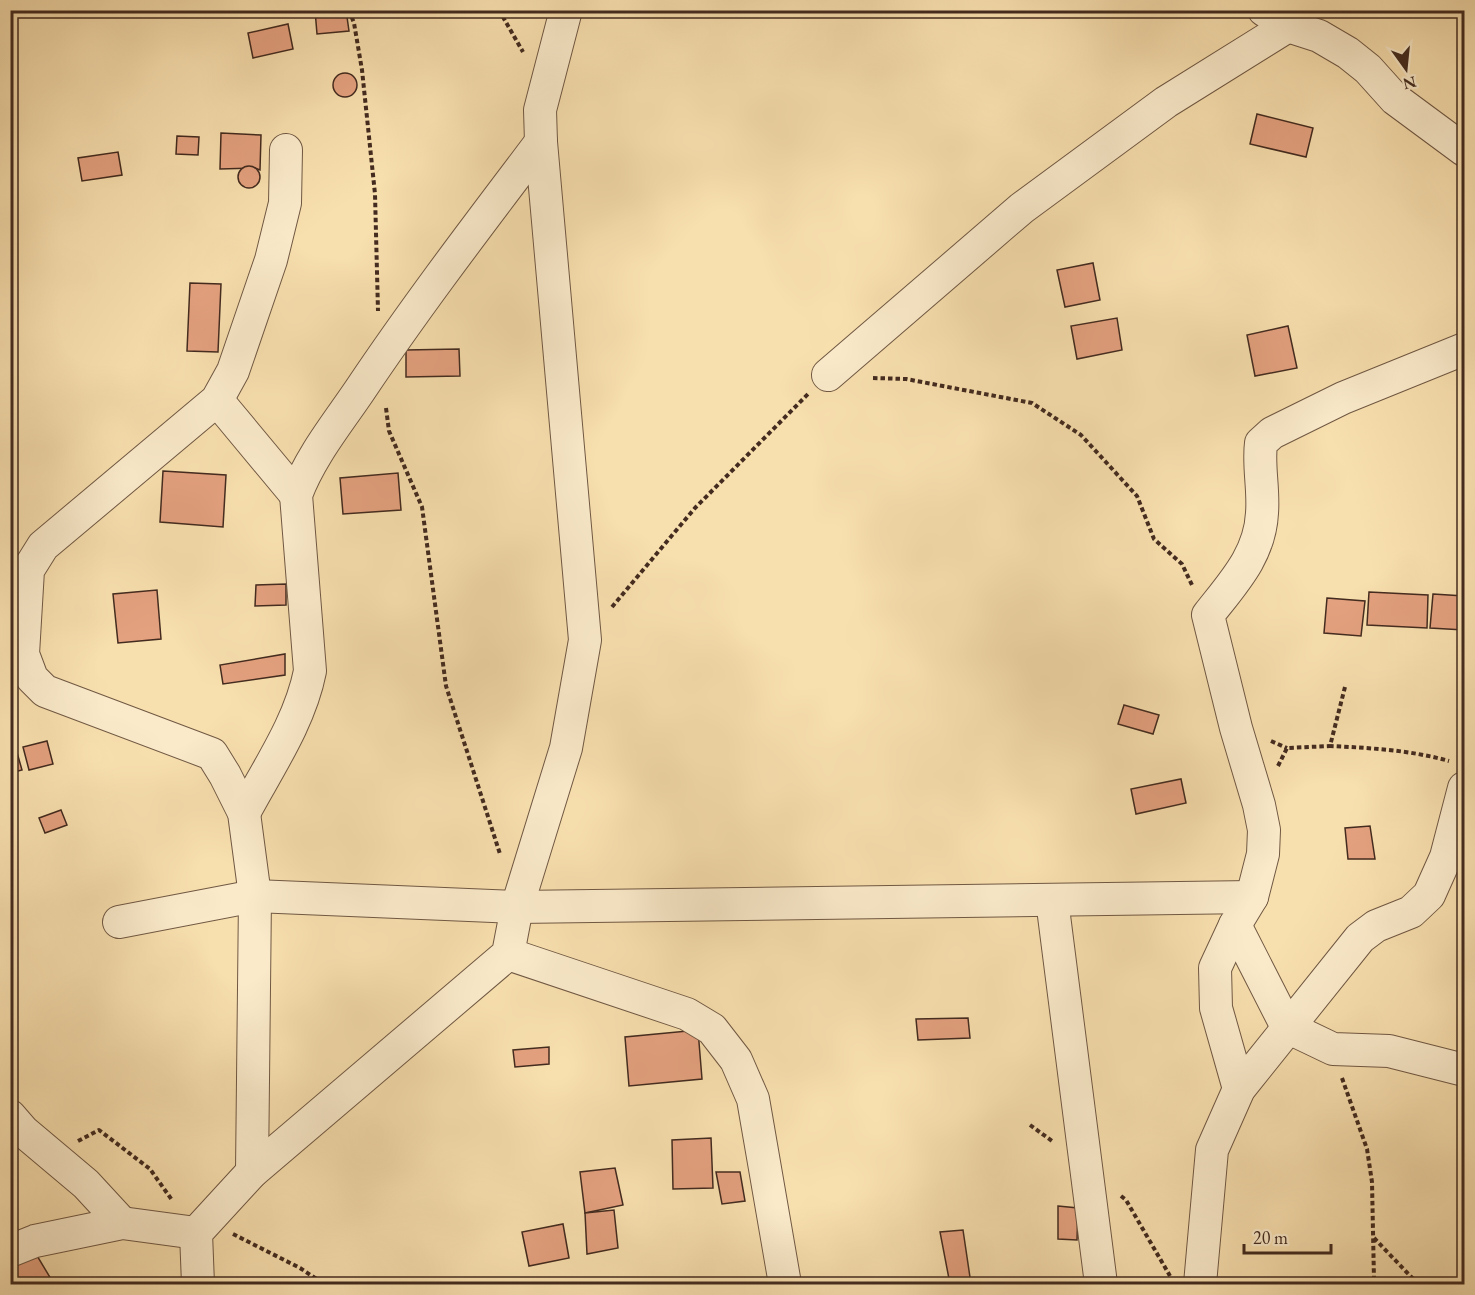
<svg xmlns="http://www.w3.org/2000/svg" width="1475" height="1295" viewBox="0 0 1475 1295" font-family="'EB Garamond',serif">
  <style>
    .building { fill: #e4a17f; stroke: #432b1f; stroke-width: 1.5 }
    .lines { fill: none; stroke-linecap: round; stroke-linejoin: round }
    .minor-casing { stroke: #705843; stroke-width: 34 }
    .path { stroke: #432b1f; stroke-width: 4; stroke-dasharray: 4.5 3; stroke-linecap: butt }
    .minor { stroke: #faeaca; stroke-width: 32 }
  </style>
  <rect width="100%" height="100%" fill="#f8dfae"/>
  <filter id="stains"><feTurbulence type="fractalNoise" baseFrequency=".00333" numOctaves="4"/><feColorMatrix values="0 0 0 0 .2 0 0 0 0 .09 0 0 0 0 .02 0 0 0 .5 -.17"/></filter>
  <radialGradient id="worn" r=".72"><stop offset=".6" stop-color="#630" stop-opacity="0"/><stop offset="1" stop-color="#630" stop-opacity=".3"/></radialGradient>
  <!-- building -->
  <g class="building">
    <path d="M315 10H346L349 31 317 34Z"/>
    <path d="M288 24 293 49 253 58 248 33Z"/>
    <circle cx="345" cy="85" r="12"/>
    <path d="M1257 114 1313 128 1306 157 1250 144Z"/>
    <path d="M221 133 261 135 260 170 255 168 220 169Z"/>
    <path d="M177 136 199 137 198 155 176 154Z"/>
    <path d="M118 152 122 175 82 181 78 158Z"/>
    <circle cx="249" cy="177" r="11"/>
    <path d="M1093 263 1100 300 1065 307 1057 270Z"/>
    <path d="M190 283 221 284 218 352 187 351Z"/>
    <path d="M1117 318 1122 350 1077 359 1071 326Z"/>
    <path d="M1288 326 1297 368 1255 376 1247 335Z"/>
    <path d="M459 349 460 376 406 377V350Z"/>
    <path d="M163 471 226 475 223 527 160 522Z"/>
    <path d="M398 473 401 510 343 514 340 478Z"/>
    <path d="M286 584V605L255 606 256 585Z"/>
    <path d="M157 590 161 639 118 643 113 594Z"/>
    <path d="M1369 592 1428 595 1427 628 1367 625Z"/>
    <path d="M1433 594 1464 596V630L1430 628Z"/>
    <path d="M1327 598 1365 601 1361 636 1324 633Z"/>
    <path d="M285 654V675L223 684 220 665Z"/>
    <path d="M1124 705 1159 715 1153 734 1118 724Z"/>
    <path d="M47 741 53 764 29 770 23 747Z"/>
    <path d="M16 749 22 770 10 773V750Z"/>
    <path d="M1181 779 1186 803 1136 814 1131 789Z"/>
    <path d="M61 810 67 825 45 833 39 818Z"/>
    <path d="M1370 826 1375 859H1348L1345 828Z"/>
    <path d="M968 1018 970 1038 918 1040 916 1019Z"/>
    <path d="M698 1030 702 1079 629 1086 625 1037Z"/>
    <path d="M549 1047V1064L515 1067 513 1050Z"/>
    <path d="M711 1138 713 1188 673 1189 672 1140Z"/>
    <path d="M615 1168 623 1205 585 1213 580 1172Z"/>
    <path d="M716 1172H740L745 1201 722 1204Z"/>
    <path d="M1058 1206 1078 1208 1077 1240 1058 1239Z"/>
    <path d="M614 1210 618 1248 587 1254 585 1213Z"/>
    <path d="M563 1224 569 1258 529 1266 522 1232Z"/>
    <path d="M963 1230 971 1284H950L940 1232Z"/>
    <path d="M33 1249 54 1284H19L10 1271V1262Z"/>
    <path d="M308 1279 309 1284H259Z"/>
    <path d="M248 1280V1284H231V1281Z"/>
  </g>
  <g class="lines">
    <defs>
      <g id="minor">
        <path d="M1264 10 1288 26 1319 36 1348 53 1368 69 1395 99 1464 150"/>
        <path d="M828 375 1022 208 1166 102 1288 26"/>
        <path d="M217 400 296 495"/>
        <path d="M244 813C268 768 300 722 310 671L296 495C310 457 337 424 360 390 417 305 479 224 541 142"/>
        <path d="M1052 900 1101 1284"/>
        <path d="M119 922 255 896 517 907 1252 897"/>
        <path d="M1235 925 1287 1027 1333 1049 1389 1051 1464 1070"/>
        <path d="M508 954 687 1014 712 1029 736 1060 753 1099 785 1284"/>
        <path d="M1239 1089 1216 1008 1215 968 1235 925 1252 897 1263 854 1264 830 1259 805 1236 728 1208 615C1233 583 1260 555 1262 513 1264 489 1258 466 1261 443L1272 433 1343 398 1464 349"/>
        <path d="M10 1116 23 1131 86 1184 122 1223"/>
        <path d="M252 1172 255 896 244 813 225 775 212 754 45 691 32 678 23 654 28 570 43 546 217 400 233 371 271 260 285 203 286 150"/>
        <path d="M10 1251 35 1241 122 1223 196 1233"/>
        <path d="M198 1284 196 1233 252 1172 508 954 517 907 566 748 585 640 541 142 540 110 566 10"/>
        <path d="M1200 1284 1212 1150 1239 1089 1360 938 1376 926 1411 912 1429 895 1446 857 1464 788"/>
      </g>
    </defs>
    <!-- minor casing -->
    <use href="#minor" class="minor-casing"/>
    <!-- path -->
    <g class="path">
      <path d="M349 10 354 23 362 70 375 194 378 311"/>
      <path d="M499 10 523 52"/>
      <path d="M873 378 906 379 1032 403 1081 435 1137 496 1154 539 1182 564 1192 585"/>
      <path d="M386 408 389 431 422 507 446 686 500 854"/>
      <path d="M612 607 695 508 808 394"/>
      <path d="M1345 687 1330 746C1371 748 1410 750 1449 761"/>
      <path d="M1271 741 1287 748"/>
      <path d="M1278 766 1287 748 1330 746"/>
      <path d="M1342 1078 1367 1149 1372 1182 1374 1280"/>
      <path d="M1030 1125 1052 1141"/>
      <path d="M78 1141 99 1130 150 1169 172 1200"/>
      <path d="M1121 1196 1126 1200 1170 1276"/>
      <path d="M233 1234 300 1268 324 1284"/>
      <path d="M1374 1238 1418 1284"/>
    </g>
    <!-- minor -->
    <use href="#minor" class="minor"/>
  </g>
  <!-- margin -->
  <rect width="1475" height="1295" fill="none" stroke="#f8dfae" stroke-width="36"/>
  <rect x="12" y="12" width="1451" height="1271" fill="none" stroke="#432b1f" stroke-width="3"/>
  <rect x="18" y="18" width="1439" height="1259" fill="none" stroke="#432b1f" stroke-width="1.5"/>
  <!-- north arrow -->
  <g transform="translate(1406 69) rotate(165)" stroke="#faeaca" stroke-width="4.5" paint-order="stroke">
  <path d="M0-4.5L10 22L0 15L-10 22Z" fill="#432b1f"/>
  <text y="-9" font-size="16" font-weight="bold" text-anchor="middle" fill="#432b1f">N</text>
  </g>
  <!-- scale -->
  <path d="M1244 1244v9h87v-9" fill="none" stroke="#432b1f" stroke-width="3"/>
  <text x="1253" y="1244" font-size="18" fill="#432b1f" stroke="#faeaca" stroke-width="4.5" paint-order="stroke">20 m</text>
  <rect width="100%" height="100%" filter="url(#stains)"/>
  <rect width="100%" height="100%" fill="url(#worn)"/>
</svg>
